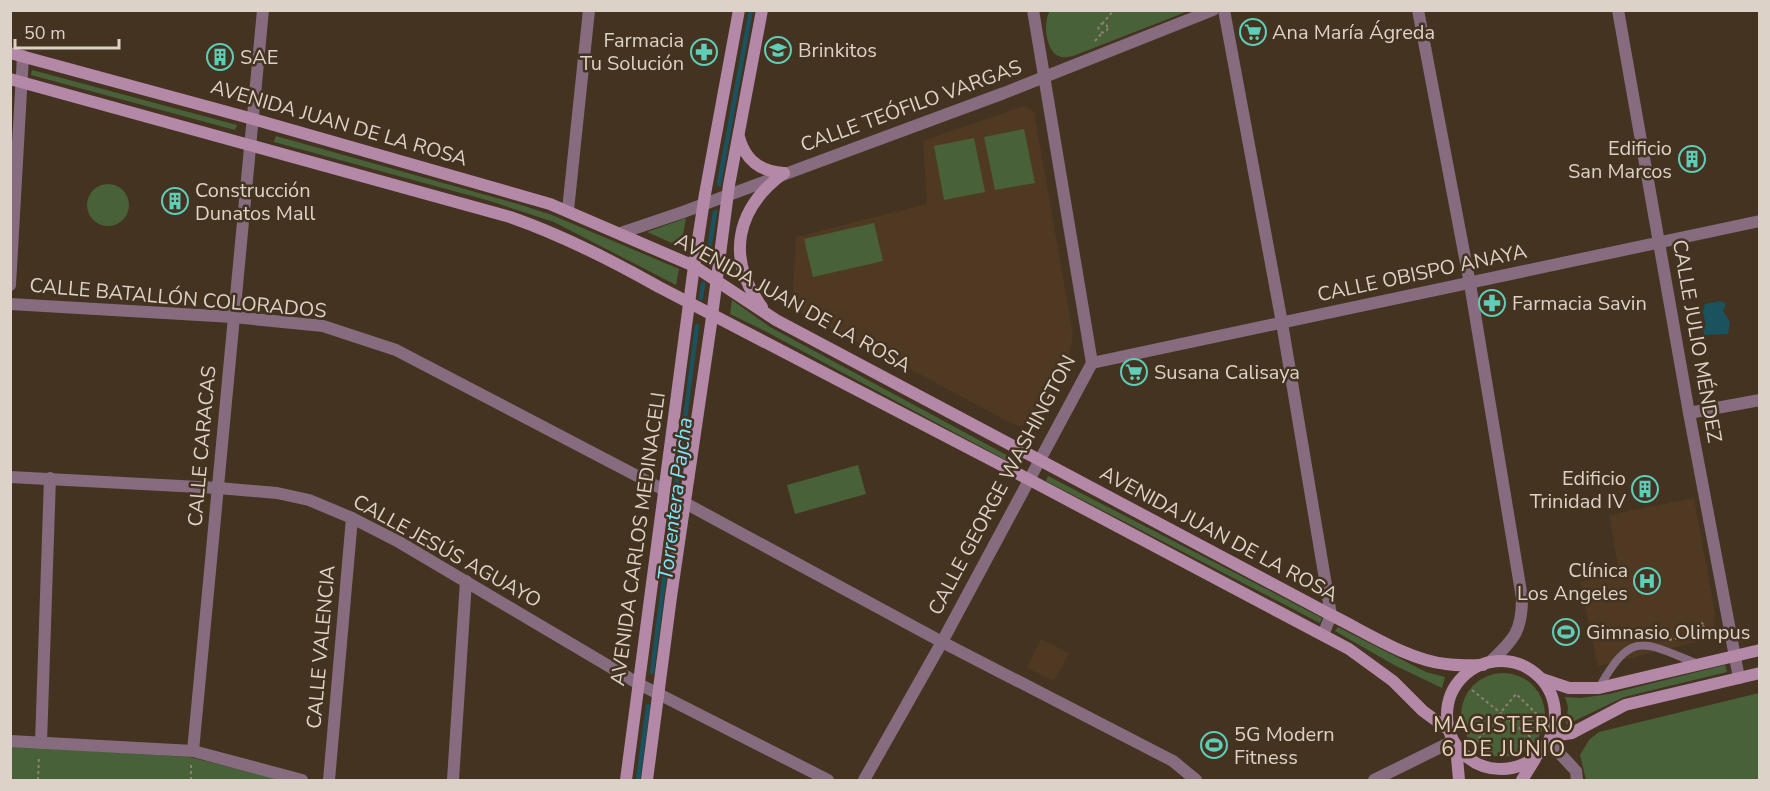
<svg xmlns="http://www.w3.org/2000/svg" width="1770" height="791" viewBox="0 0 1770 791" font-family="'Nunito Sans',sans-serif">
  <style>
    .built { fill: #503922 }
    .green { fill: #496138 }
    .water { fill: #1a525d }
    .lines { fill: none; stroke-linecap: round; stroke-linejoin: round }
    .stream { stroke: #1a525d; stroke-width: 4.5 }
    .path { stroke: #8e8072; stroke-width: 2; stroke-dasharray: 3 3; stroke-linecap: butt }
    .lane { stroke: #876c7f; stroke-width: 8 }
    .street { stroke: #876c7f; stroke-width: 12 }
    .secondary { stroke: #b488a7; stroke-width: 12 }
    .labels { text-anchor: middle; dominant-baseline: central; stroke-width: 5; stroke-linejoin: round; paint-order: stroke }
    .poi-label { font-size: 20px; fill: #ddd2c7; stroke: #443321; text-anchor: start }
    .street-label { font-size: 20px; fill: #ddd2c7; stroke: #443321 }
    .water-label { font-size: 21px; font-style: italic; fill: #7be6fd; stroke: #443321 }
    .neighbourhood-label { font-size: 21px; letter-spacing: 1.5px; fill: #e8d2bc; stroke: #443321 }
  </style>
  <rect width="100%" height="100%" fill="#443321"/>
  <!-- built -->
  <g class="built">
    <path d="M1024 106 1034 112 1073 334 1069 356 1039 417 1029 424 1020 426 1012 424 927 378 792 308 796 237 927 204 923 141Z"/>
    <path d="M1694 498 1715 613 1714 627 1711 633 1706 638 1700 641 1598 666 1580 582 1589 580 1588 572 1618 565 1609 515Z"/>
    <path d="M1041 639 1069 653 1054 681 1027 668Z"/>
  </g>
  <!-- green -->
  <g class="green">
    <path d="M1050 11 1186 10V12L1073 56C1068 57 1063 58 1058 56 1045 49 1043 21 1050 11Z"/>
    <path d="M32 70 237 125 235 130 31 75Z"/>
    <path d="M1024 129 1035 183 995 190 984 137Z"/>
    <path d="M276 136 518 204 552 215 679 269 676 285 554 222 490 201 274 142Z"/>
    <path d="M974 138 985 192 944 200 934 146Z"/>
    <circle cx="108" cy="205" r="21"/>
    <path d="M686 218 681 247 647 232Z"/>
    <path d="M874 223 883 261 813 277 804 239Z"/>
    <path d="M732 300 770 327 1021 463 1019 467 765 331 730 314Z"/>
    <path d="M858 465 866 494 795 514 787 485Z"/>
    <path d="M1048 476 1322 618 1320 623 1046 481Z"/>
    <path d="M1338 627 1426 672 1445 677 1442 688 1394 665 1335 631Z"/>
    <path d="M1725 665 1727 672 1624 697 1566 725 1568 707 1565 697 1581 698 1609 694Z"/>
    <circle cx="1503" cy="715" r="42"/>
    <path d="M1759 693V780H1586L1580 755 1589 740 1599 732Z"/>
    <path d="M10 746 189 757 284 780H11Z"/>
  </g>
  <!-- water -->
  <path class="water" d="M1721 301 1726 304 1723 311 1730 322 1728 334 1704 335 1703 329 1706 326 1703 312 1705 304Z"/>
  <g class="lines">
    <!-- stream -->
    <g class="stream">
      <path d="M719 184 751 10"/>
      <path d="M708 256 715 212"/>
      <path d="M701 298 703 284"/>
      <path d="M652 672 697 326"/>
      <path d="M638 780 648 706"/>
    </g>
    <!-- path -->
    <g class="path">
      <circle cx="1103" cy="28" r="4.5"/>
      <path d="M1102 24 1114 10"/>
      <path d="M1095 41 1103 32"/>
      <path d="M1669 640 1695 634 1705 625 1701 623"/>
      <path d="M1472 690 1533 739"/>
      <path d="M1475 743 1516 694 1542 719"/>
      <path d="M38 780 39 756"/>
      <path d="M191 780V762"/>
    </g>
    <!-- lane -->
    <path class="lane" d="M1599 688C1632 629 1643 642 1698 664"/>
    <!-- street -->
    <g class="street">
      <path d="M1224 10 1282 323 1331 615 1323 635"/>
      <path d="M1418 10 1470 284 1522 598C1522 632 1514 639 1490 662"/>
      <path d="M1618 10 1689 413 1739 678"/>
      <path d="M568 210 589 10"/>
      <path d="M621 233 683 212 1004 93 1213 10"/>
      <path d="M10 285 23 56"/>
      <path d="M10 304 233 317 323 326 396 350 664 490"/>
      <path d="M1092 363 1760 221"/>
      <path d="M1689 413 1760 400"/>
      <path d="M10 477 218 488 277 493 309 500 352 518 399 542 639 684 828 780"/>
      <path d="M685 503 942 642 1173 761 1196 780"/>
      <path d="M10 741 193 751 302 780"/>
      <path d="M1549 742 1576 771 1577 780"/>
      <path d="M41 743 50 478"/>
      <path d="M193 751 263 10"/>
      <path d="M329 780 352 518"/>
      <path d="M453 780 466 581"/>
      <path d="M864 780 942 642 1092 363 1033 10"/>
      <path d="M1374 780 1453 741"/>
    </g>
    <!-- secondary -->
    <g class="secondary">
      <path d="M10 53 253 119 550 204 694 266 776 320 1331 615C1366 632 1408 660 1446 664 1458 666 1470 665 1483 665"/>
      <path d="M10 79 510 217C562 235 611 260 659 287L1030 480 1349 649 1393 681 1423 711 1449 730"/>
      <path d="M739 137C745 160 761 172 784 173"/>
      <path d="M762 307C725 258 736 208 784 173"/>
      <circle cx="1501" cy="715" r="54"/>
      <path d="M1542 679 1569 688H1599L1760 650"/>
      <path d="M1552 736 1572 733 1625 705 1760 673"/>
      <path d="M1456 746 1459 780"/>
      <path d="M626 780 694 266 705 194 739 10"/>
      <path d="M647 780 671 597 711 324 729 185 762 10"/>
      <path d="M1522 780 1535 759"/>
    </g>
  </g>
  <!-- icons -->
  <defs>
    <symbol id="supermarket-ring" viewBox="-11 -11 22 22"><circle r="9.5" fill="#443321" stroke="#5eceb8" stroke-width="1.5"/><path d="M-6-5.5h2.5l.6 2H6L4.5 2H-2.5L-4.4-4H-6ZM-1.5 3.2a1.3 1.3 0 1 0 .1 0ZM3 3.2a1.3 1.3 0 1 0 .1 0Z" fill="#5eceb8"/></symbol>
    <symbol id="school-ring" viewBox="-11 -11 22 22"><circle r="9.5" fill="#443321" stroke="#5eceb8" stroke-width="1.5"/><path d="M0-5L7-2L0 1L-7-2ZM-4 1L0 2.5L4 1V4Q0 6-4 4Z" fill="#5eceb8"/></symbol>
    <symbol id="pharmacy-ring" viewBox="-11 -11 22 22"><circle r="9.5" fill="#443321" stroke="#5eceb8" stroke-width="1.5"/><path d="M-2-6h4v4h4v4h-4v4h-4v-4h-4v-4h4Z" fill="#5eceb8"/></symbol>
    <symbol id="building-ring" viewBox="-11 -11 22 22"><circle r="9.5" fill="#443321" stroke="#5eceb8" stroke-width="1.5"/><path d="M-4-6H4V6H1V3H-1V6H-4ZM-2.5-4.3h1.7v1.8h-1.7ZM.8-4.3h1.7v1.8H.8ZM-2.5-1h1.7V.8h-1.7ZM.8-1h1.7V.8H.8Z" fill="#5eceb8"/></symbol>
    <symbol id="hospital-ring" viewBox="-11 -11 22 22"><circle r="9.5" fill="#443321" stroke="#5eceb8" stroke-width="1.5"/><path d="M-5-5h3v3.5h4V-5h3V5h-3V1.5h-4V5h-3Z" fill="#5eceb8"/></symbol>
    <symbol id="stadium-ring" viewBox="-11 -11 22 22"><circle r="9.5" fill="#443321" stroke="#5eceb8" stroke-width="1.5"/><path d="M0-5a6.5 5 0 1 0 0 10a6.5 5 0 1 0 0-10ZM-3.5-1.8h7v3.6h-7Z" fill="#5eceb8"/></symbol>
  </defs>
  <g fill-rule="evenodd">
    <use href="#supermarket-ring" x="1238" y="17" width="30" height="30"/>
    <use href="#school-ring" x="763" y="35" width="30" height="30"/>
    <use href="#pharmacy-ring" x="689" y="37" width="30" height="30"/>
    <use href="#building-ring" x="205" y="42" width="30" height="30"/>
    <use href="#building-ring" x="1677" y="144" width="30" height="30"/>
    <use href="#building-ring" x="160" y="186" width="30" height="30"/>
    <use href="#pharmacy-ring" x="1477" y="288" width="30" height="30"/>
    <use href="#supermarket-ring" x="1119" y="357" width="30" height="30"/>
    <use href="#building-ring" x="1630" y="474" width="30" height="30"/>
    <use href="#hospital-ring" x="1632" y="566" width="30" height="30"/>
    <use href="#stadium-ring" x="1551" y="617" width="30" height="30"/>
    <use href="#stadium-ring" x="1199" y="730" width="30" height="30"/>
  </g>
  <g class="labels">
    <!-- poi labels -->
    <g class="poi-label">
      <text x="1272" y="32">Ana María Ágreda</text>
      <text x="684" y="40" text-anchor="end">Farmacia<tspan x="684" dy="23">Tu Solución</tspan></text>
      <text x="798" y="50">Brinkitos</text>
      <text x="240" y="57">SAE</text>
      <text x="1672" y="148" text-anchor="end">Edificio<tspan x="1672" dy="23">San Marcos</tspan></text>
      <text x="195" y="190">Construcción<tspan x="195" dy="23">Dunatos Mall</tspan></text>
      <text x="1512" y="303">Farmacia Savin</text>
      <text x="1154" y="372">Susana Calisaya</text>
      <text x="1626" y="478" text-anchor="end">Edificio<tspan x="1626" dy="23">Trinidad IV</tspan></text>
      <text x="1628" y="570" text-anchor="end">Clínica<tspan x="1628" dy="23">Los Angeles</tspan></text>
      <text x="1586" y="632">Gimnasio Olimpus</text>
      <text x="1234" y="734">5G Modern<tspan x="1234" dy="23">Fitness</tspan></text>
    </g>
    <!-- street labels -->
    <g class="street-label">
      <text transform="translate(911 106) rotate(-20)">CALLE TEÓFILO VARGAS</text>
      <text transform="translate(339 123) rotate(16)">AVENIDA JUAN DE LA ROSA</text>
      <text transform="translate(1422 273) rotate(-12)">CALLE OBISPO ANAYA</text>
      <text transform="translate(178 298) rotate(5)">CALLE BATALLÓN COLORADOS</text>
      <text transform="translate(793 303) rotate(29)">AVENIDA JUAN DE LA ROSA</text>
      <text transform="translate(1697 341) rotate(80)">CALLE JULIO MÉNDEZ</text>
      <text transform="translate(202 446) rotate(-85)">CALLE CARACAS</text>
      <text transform="translate(1002 485) rotate(-62)">CALLE GEORGE WASHINGTON</text>
      <text transform="translate(1219 534) rotate(28)">AVENIDA JUAN DE LA ROSA</text>
      <text transform="translate(638 539) rotate(-82)">AVENIDA CARLOS MEDINACELI</text>
      <text transform="translate(447 551) rotate(29)">CALLE JESÚS AGUAYO</text>
      <text transform="translate(321 647) rotate(-85)">CALLE VALENCIA</text>
    </g>
    <!-- water labels -->
    <g class="water-label">
      <text transform="translate(675 499) rotate(-83)">Torrentera Pajcha</text>
    </g>
    <!-- neighbourhood labels -->
    <g class="neighbourhood-label">
      <text x="1504" y="725">MAGISTERIO<tspan x="1504" dy="24">6 DE JUNIO</tspan></text>
    </g>
  </g>
  <!-- border -->
  <rect width="1770" height="791" fill="none" stroke="#ddd2c7" stroke-width="24"/>
  <!-- scale -->
  <path d="M15 39v9h104v-9" fill="none" stroke="#ddd2c7" stroke-width="3"/>
  <text x="24" y="39" font-size="18" fill="#ddd2c7" stroke="#443321" stroke-width="4.5" paint-order="stroke">50 m</text>
</svg>
